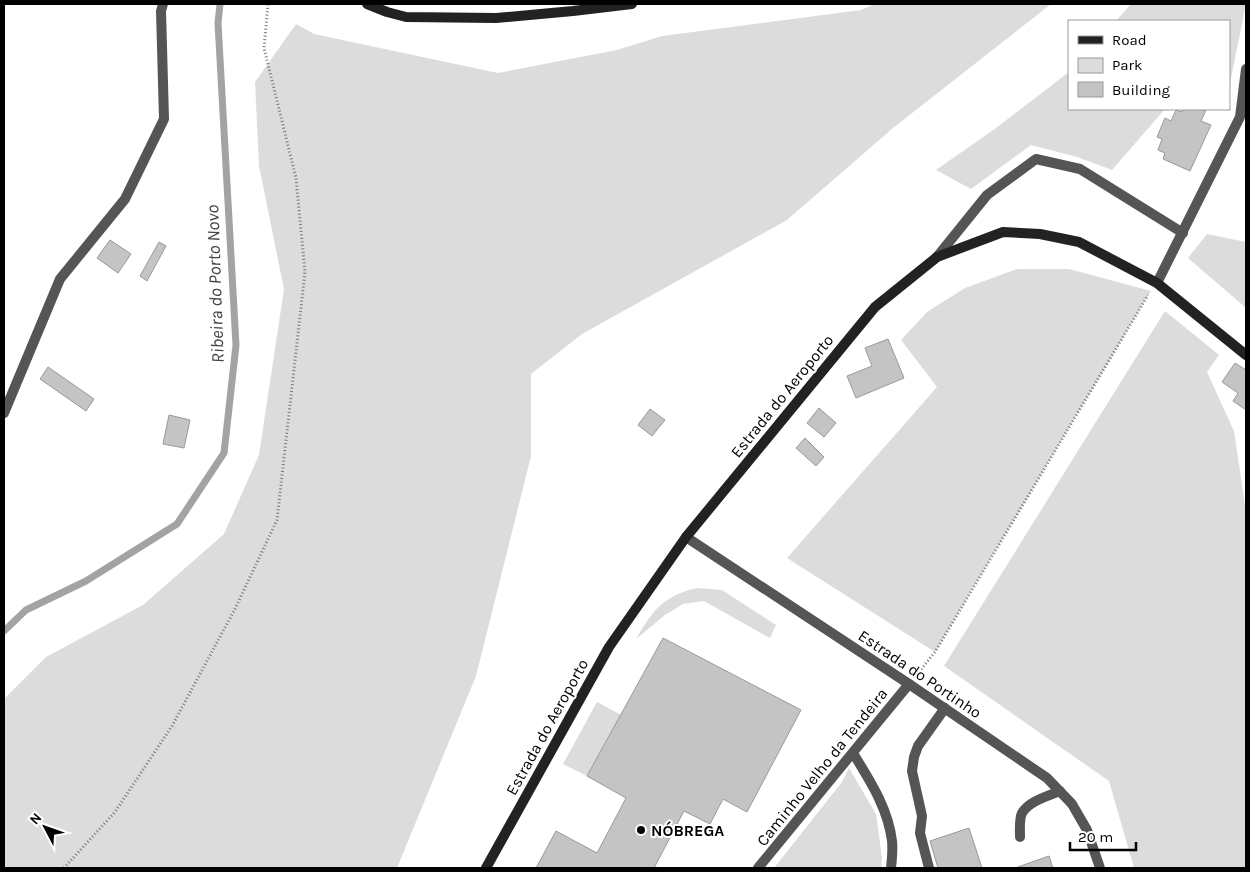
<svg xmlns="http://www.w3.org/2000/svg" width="1250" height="872" viewBox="0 0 1250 872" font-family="Karla,sans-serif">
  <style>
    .green { fill: #dcdcdc }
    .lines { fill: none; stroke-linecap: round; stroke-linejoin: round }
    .stream { stroke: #a3a3a3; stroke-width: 7 }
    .building { fill: #c4c4c4; stroke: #999 }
    .path { stroke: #777; stroke-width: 3; stroke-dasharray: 1 2.5; stroke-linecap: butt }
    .service { stroke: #555; stroke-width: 10 }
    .minor { stroke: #555; stroke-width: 10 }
    .tertiary { stroke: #555; stroke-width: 10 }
    .secondary { stroke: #222; stroke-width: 10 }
    .poi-dot { fill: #000; stroke: #fff; stroke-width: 2 }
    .labels { text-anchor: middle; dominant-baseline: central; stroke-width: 4; stroke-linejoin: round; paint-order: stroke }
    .street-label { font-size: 16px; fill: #000; stroke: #fff }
    .poi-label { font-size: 16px; font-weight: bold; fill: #000; stroke: #fff; text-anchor: start }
    .water-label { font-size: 18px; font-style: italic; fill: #444; stroke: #fff }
  </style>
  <rect width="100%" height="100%" fill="#fff"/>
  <!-- green -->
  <g class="green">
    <path d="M875 4H1051L893 128 787 220 582 334 531 374V456L476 676 397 868H4V699L46 657 143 605 224 534 259 455 284 289 259 166 255 82 296 24 314 34 498 73 617 50 662 36 861 10Z"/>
    <path d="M1131 4H1246L1229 88V21H1116Z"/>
    <path d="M1069 72V109H1165L1112 170 1077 157 1031 145 971 189 936 170 996 128Z"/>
    <path d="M1207 234 1246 242V308L1188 258Z"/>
    <path d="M1017 269H1069L1151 291 935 652 787 558 937 387 901 340 927 312 965 288Z"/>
    <path d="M1165 311 1219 355 1207 372 1234 431 1246 512V868H1134L1109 781 944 666Z"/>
    <path d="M697 588 722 590 776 625 770 638 704 601 683 604 665 615 636 639C653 610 663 596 697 588Z"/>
    <path d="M597 702 621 715 587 776 563 764Z"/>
    <path d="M849 768 876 814 882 858 881 868H774L842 782Z"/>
  </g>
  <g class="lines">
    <!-- stream -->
    <path class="stream" d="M4 631 26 610 86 581 177 524 224 453 236 345 218 23 220 4"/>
  </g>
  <!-- building -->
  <g class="building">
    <path d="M1183 109 1206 110 1201 121 1211 125 1190 171 1163 159 1165 153 1158 150 1162 139 1157 137 1165 118 1171 121 1176 110 1182 112Z"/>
    <path d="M110 240 131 254 118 273 97 258Z"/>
    <path d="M159 242 166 246 147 281 140 276Z"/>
    <path d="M888 339 904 378 856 398 847 376 872 366 865 348Z"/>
    <path d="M1235 363 1246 370V410L1233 401 1238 393 1222 382Z"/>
    <path d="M48 367 94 399 86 411 40 379Z"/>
    <path d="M819 408 836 423 824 437 807 423Z"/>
    <path d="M650 409 665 420 652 436 638 425Z"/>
    <path d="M169 415 190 420 184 448 163 444Z"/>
    <path d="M805 438 824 457 816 466 796 448Z"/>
    <path d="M663 638 801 710 747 812 723 799 710 824 684 811 654 868H536L556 831 597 853 626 798 587 776Z"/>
    <path d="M969 828 982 868H938L930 841Z"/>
    <path d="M1049 856 1053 868H1015Z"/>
  </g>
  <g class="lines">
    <!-- path -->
    <g class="path">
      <path d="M919 672 935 652 1148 295"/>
      <path d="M64 868 115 812 172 726 236 607 277 520 305 272 296 178 264 48 268 4"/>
    </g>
    <!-- service -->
    <g class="service">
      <path d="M937 257 987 195 1036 159 1080 169 1183 233"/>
      <path d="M4 413 60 279 125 199 164 119 161 11 163 4"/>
      <path d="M1020 837C1020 830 1019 819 1022 813 1029 801 1048 796 1060 791"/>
      <path d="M929 868 920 833 922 816 912 771 914 757 918 746 945 708"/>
    </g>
    <!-- minor -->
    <g class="minor">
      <path d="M1157 283 1240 117 1246 69"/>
      <path d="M853 753C870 781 888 808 892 841 893 850 892 859 891 868"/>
      <path d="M758 868 909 684"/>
    </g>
    <!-- tertiary -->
    <path class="tertiary" d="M686 537 909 684 1047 778 1072 804 1087 830 1100 868"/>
    <!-- secondary -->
    <g class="secondary">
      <path d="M367 4 387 12 406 17 496 18 573 11 632 4"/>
      <path d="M486 868 609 647 686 537 875 307 937 257 1003 232 1040 234 1079 242 1157 283 1246 355"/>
    </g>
  </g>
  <!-- markers -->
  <circle class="poi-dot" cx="641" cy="830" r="5"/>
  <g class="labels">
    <!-- street labels -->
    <g class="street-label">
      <text transform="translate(782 396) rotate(-51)">Estrada do Aeroporto</text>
      <text transform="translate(920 674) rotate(34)">Estrada do Portinho</text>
      <text transform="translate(547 727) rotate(-61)">Estrada do Aeroporto</text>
      <text transform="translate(822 767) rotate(-51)">Caminho Velho da Tendeira</text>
    </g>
    <!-- poi labels -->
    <g class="poi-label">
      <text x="651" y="830">NÓBREGA</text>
    </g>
    <!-- water labels -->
    <g class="water-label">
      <text transform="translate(215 284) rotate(-92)">Ribeira do Porto Novo</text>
    </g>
  </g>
  <!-- border -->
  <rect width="1250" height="872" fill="none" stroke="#000000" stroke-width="10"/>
  <!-- legend -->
  <rect x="1068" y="20" width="162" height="90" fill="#ffffff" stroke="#999999"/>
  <rect x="1078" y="36" width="25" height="8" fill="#222222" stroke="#999999"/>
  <text x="1112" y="45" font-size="15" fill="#000000">Road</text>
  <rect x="1078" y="58" width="25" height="15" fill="#dcdcdc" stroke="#999999"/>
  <text x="1112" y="70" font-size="15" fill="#000000">Park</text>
  <rect x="1078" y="82" width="25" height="15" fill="#c4c4c4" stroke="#999999"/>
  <text x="1112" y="95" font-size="15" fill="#000000">Building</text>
  <!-- north arrow -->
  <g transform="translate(45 827) rotate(311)" stroke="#ffffff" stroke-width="4" paint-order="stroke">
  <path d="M0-4L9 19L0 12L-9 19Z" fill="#000000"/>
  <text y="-8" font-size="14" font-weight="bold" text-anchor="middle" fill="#000000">N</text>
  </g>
  <!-- scale -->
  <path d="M1070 842v8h66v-8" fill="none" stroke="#000000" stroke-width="2.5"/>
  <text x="1078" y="842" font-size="15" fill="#000000" stroke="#ffffff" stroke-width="4" paint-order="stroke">20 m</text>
</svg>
